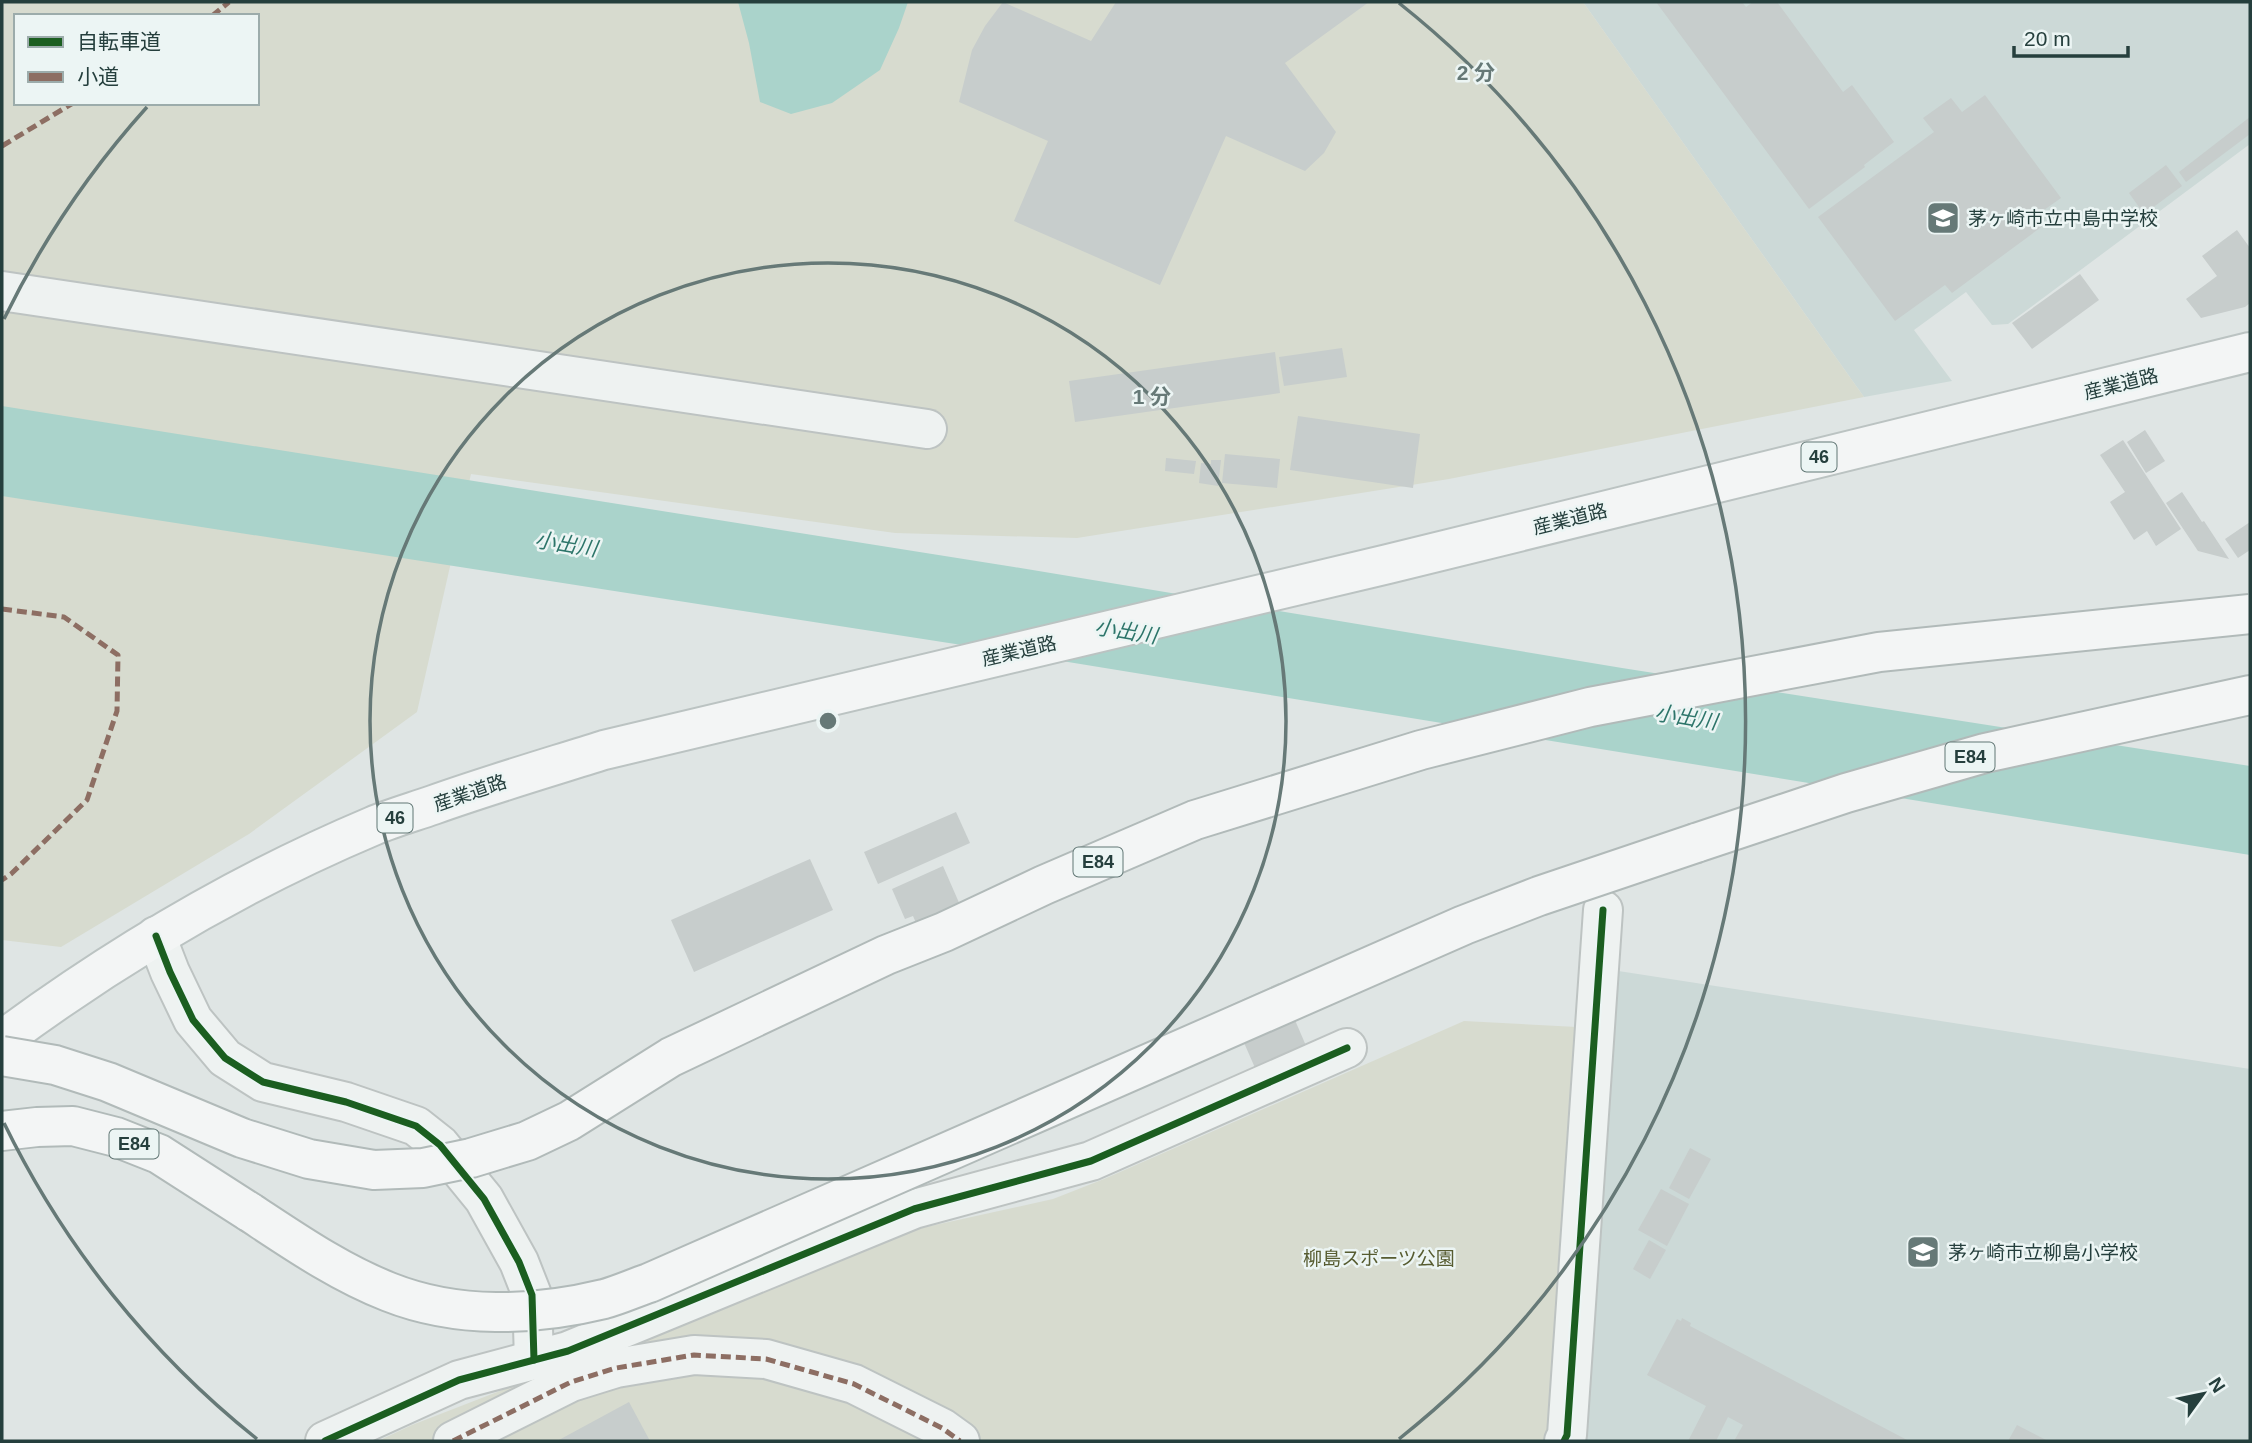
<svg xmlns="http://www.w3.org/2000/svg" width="2252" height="1443" viewBox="0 0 2252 1443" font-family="Arial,'Noto Sans JP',sans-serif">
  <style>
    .built { fill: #ccd9d7 }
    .green { fill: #d7dbcf; fill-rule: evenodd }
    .water { fill: #aad3cb }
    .building { fill: #c7cdcc }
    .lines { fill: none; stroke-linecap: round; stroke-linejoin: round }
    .minor-casing { stroke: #bdc3c2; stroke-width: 42 }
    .major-casing { stroke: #bbc3c2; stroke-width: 42 }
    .highway-casing { stroke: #b1bab9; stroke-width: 42 }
    .minor { stroke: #eef2f1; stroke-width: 38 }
    .major { stroke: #f3f5f5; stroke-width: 38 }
    .highway { stroke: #f3f5f5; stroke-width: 38 }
    .highway-bridge-casing { stroke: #b1bab9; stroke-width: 42; stroke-linecap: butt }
    .highway-bridge { stroke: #f3f5f5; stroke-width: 38 }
    .quiet { stroke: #8d6e63; stroke-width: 5; stroke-dasharray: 10 5; stroke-linecap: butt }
    .cycleway-casing { stroke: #ecf5f4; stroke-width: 11 }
    .cycleway { stroke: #1b5e20; stroke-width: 7 }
    .ring { fill: none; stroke: #667977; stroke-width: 3.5 }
    .labels { text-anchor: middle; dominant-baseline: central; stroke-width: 5; stroke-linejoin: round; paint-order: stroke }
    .shield { fill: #ecf5f4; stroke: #617674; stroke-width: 2 }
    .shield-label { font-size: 18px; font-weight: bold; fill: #253f3d }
    .poi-label { font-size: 19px; fill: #253f3d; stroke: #ecf5f4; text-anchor: start }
    .street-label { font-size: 19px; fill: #253f3d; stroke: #ecf5f4 }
    .park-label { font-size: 19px; fill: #575c31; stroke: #ecf5f4 }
    .water-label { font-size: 21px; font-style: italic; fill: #2d756a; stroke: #ecf5f4 }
    .centre { fill: #667977; stroke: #ecf5f4; stroke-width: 3.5 }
    .ring-label { font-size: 21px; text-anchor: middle; font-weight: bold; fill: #667977; stroke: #ecf5f4; stroke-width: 5; stroke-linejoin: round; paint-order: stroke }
  </style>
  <rect width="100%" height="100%" fill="#dfe5e4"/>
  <!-- built -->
  <g class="built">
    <path d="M1583 2H2250V144L2008 324 1992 325 1966 292 1914 330 1952 381 1864 397Z"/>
    <path d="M1612 970 2250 1069V1441H1582Z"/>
  </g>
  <!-- green -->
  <g class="green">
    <path d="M2 2H1583L1864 397 1449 479 1077 538 895 533 471 474 417 712 249 834 61 947 2 940ZM16 16H257V103H16Z"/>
    <path d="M1464 1021 1577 1027 1549 1441H378L412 1425 917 1229 1053 1199 1104 1179Z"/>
  </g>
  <!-- water -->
  <g class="water">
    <path d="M738 2H908L899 28 880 70 832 103 791 114 760 102 749 43Z"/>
    <path d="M2 406 1014 567 1622 668 2250 766V855L994 650 2 496Z"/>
  </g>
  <!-- building -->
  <g class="building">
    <path d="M1003 2 1091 41 1116 2H1369L1285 63 1336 132 1324 153 1305 171 1226 136 1160 285 1014 221 1048 141 959 102 972 50 985 26Z"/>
    <path d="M1656 2H1742L1746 7 1753 2H1777L1843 92 1852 85 1894 142 1864 165 1865 167 1809 209Z"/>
    <path d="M1985 95 2061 198 2037 215 2044 225 1952 293 1945 285 1895 321 1818 217 1934 132 1923 118 1951 98 1962 112Z"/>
    <path d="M2250 117V134L2186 182 2179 172Z"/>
    <path d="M2166 165 2182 186 2144 214 2129 193Z"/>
    <path d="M2237 230 2250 248V303L2245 307 2201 318 2186 299 2217 276 2202 256Z"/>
    <path d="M2080 274 2099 300 2032 349 2012 323Z"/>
    <path d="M1342 348 1347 377 1284 386 1279 357Z"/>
    <path d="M1275 352 1280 393 1075 422 1069 381Z"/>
    <path d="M1298 416 1420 434 1413 488 1290 470Z"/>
    <path d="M2145 430 2165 461 2146 473 2127 442Z"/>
    <path d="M2123 440 2181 529 2156 546 2147 531 2134 540 2110 502 2125 492 2100 455Z"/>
    <path d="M1225 454 1280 459 1277 488 1222 483Z"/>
    <path d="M1166 458 1196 461 1194 474 1165 471Z"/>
    <path d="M1211 460H1221L1218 486 1199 483 1201 463 1211 464Z"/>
    <path d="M2182 492 2202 522 2204 521 2229 559 2198 551 2166 503Z"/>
    <path d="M2250 522V550L2238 558 2225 539Z"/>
    <path d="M956 812 970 843 878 884 864 852Z"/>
    <path d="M810 859 833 910 694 972 671 920Z"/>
    <path d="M943 866 974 937 920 932 913 916 905 919 892 889Z"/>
    <path d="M1279 983 1310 1055 1259 1077 1228 1006Z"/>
    <path d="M1690 1148 1711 1159 1689 1199 1669 1188Z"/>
    <path d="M1661 1189 1689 1204 1667 1246 1638 1230Z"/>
    <path d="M1649 1240 1666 1250 1650 1279 1633 1269Z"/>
    <path d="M1682 1318 1691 1323 1690 1326 1909 1441H1734L1743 1425 1728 1417 1716 1441H1688L1706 1406 1647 1375 1677 1319 1681 1321Z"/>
    <path d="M629 1402 650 1441H557Z"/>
    <path d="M2017 1425 2048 1441H2008Z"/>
  </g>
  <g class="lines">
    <defs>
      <g id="minor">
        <path d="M2 291 927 429"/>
        <path d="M156 936 170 972 193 1020 225 1058 263 1082 346 1102 416 1126 440 1145 484 1199 519 1262 532 1295 534 1360"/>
        <path d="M325 1441 459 1380 568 1351 914 1209 1091 1161 1347 1048"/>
        <path d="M453 1441 571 1382 616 1368 694 1355 766 1359 854 1384 942 1428 960 1441"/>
        <path d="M1564 1441 1567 1435 1603 910"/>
      </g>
      <path id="major" d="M2 1040C117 955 240 882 373 826 392 818 413 812 433 805 489 785 547 768 604 750L1388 564 2250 352"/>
      <g id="highway">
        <path d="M1696 843 1846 793 1985 753 2250 695"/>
        <path d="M2 1131 37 1127 73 1126 116 1137 159 1154 251 1213"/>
      </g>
    </defs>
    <!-- minor casing -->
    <use href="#minor" class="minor-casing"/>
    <!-- major casing -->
    <use href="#major" class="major-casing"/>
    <!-- highway casing -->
    <use href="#highway" class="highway-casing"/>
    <!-- minor -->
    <use href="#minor" class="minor"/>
    <!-- major -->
    <use href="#major" class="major"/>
    <!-- highway -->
    <use href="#highway" class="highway"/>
    <defs>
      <g id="highway-bridge">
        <path d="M2 1056 55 1065 108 1082 242 1138 309 1159 374 1170 423 1168 471 1158 527 1141 569 1121 671 1057 886 955 944 932 1044 885 1195 820 1421 750 1590 707 1879 652 2250 614"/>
        <path d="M251 1213C295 1242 340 1273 389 1292 457 1319 534 1316 604 1299 619 1295 634 1288 649 1283L1464 925 1539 896 1696 843"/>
      </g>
    </defs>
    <!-- highway-bridge casing -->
    <use href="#highway-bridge" class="highway-bridge-casing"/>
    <!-- highway-bridge -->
    <use href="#highway-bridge" class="highway-bridge"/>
    <!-- quiet -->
    <g class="quiet">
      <path d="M212 16 229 2"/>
      <path d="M2 146 73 103"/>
      <path d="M2 609 64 617 118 655 117 711 87 800 11 874 2 880"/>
      <path d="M453 1441 571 1382 616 1368 694 1355 766 1359 854 1384 942 1428 960 1441"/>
    </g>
    <defs>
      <g id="cycleway">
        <path d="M156 936 170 972 193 1020 225 1058 263 1082 346 1102 416 1126 440 1145 484 1199 519 1262 532 1295 534 1360"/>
        <path d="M325 1441 459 1380 568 1351 914 1209 1091 1161 1347 1048"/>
        <path d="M1564 1441 1567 1435 1603 910"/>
      </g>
    </defs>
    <!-- cycleway casing -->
    <use href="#cycleway" class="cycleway-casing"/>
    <!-- cycleway -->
    <use href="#cycleway" class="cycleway"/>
  </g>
  <!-- distance rings -->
  <g class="ring">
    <circle cx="828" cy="721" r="458"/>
    <path d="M257 1439A917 917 0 0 1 4 1123M4 319A917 917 0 0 1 147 107M1399 3A917 917 0 0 1 1399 1439"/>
  </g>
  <!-- icons -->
  <defs>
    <symbol id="school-square" viewBox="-11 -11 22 22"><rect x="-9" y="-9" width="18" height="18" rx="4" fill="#667977" stroke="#ecf5f4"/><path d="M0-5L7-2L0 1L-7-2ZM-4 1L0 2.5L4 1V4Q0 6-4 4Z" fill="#fff"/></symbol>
  </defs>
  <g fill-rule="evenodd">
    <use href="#school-square" x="1924" y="199" width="38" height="38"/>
    <use href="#school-square" x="1904" y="1233" width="38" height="38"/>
  </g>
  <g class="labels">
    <!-- shield labels -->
    <g class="shield">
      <rect x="1801.5" y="442.5" width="35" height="29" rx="5"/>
      <rect x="1945.5" y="742.5" width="49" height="29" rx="5"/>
      <rect x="377.5" y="803.5" width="35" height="29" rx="5"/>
      <rect x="1073.5" y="847.5" width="49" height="29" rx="5"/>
      <rect x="109.5" y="1129.5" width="49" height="29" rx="5"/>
    </g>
    <g class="shield-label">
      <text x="1819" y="457">46</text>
      <text x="1970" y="757">E84</text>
      <text x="395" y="818">46</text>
      <text x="1098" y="862">E84</text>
      <text x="134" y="1144">E84</text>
    </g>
    <!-- poi labels -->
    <g class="poi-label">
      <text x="1968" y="218">茅ヶ崎市立中島中学校</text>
      <text x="1948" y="1252">茅ヶ崎市立柳島小学校</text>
    </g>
    <!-- street labels -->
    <g class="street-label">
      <text transform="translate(2121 384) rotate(-14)">産業道路</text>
      <text transform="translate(1570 519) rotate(-14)">産業道路</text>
      <text transform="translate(1019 651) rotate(-13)">産業道路</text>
      <text transform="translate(470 793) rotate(-19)">産業道路</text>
    </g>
    <!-- park labels -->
    <g class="park-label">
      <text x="1379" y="1258">柳島スポーツ公園</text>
    </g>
    <!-- water labels -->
    <g class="water-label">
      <text transform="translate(566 544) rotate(9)">小出川</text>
      <text transform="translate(1126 631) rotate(9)">小出川</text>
      <text transform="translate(1686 717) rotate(9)">小出川</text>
    </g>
  </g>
  <circle cx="828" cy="721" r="10" class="centre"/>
  <g class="ring-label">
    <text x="1476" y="80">2 分</text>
    <text x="1152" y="404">1 分</text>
  </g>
  <!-- border -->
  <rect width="2252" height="1443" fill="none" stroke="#253f3d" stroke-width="7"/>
  <!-- legend -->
  <rect x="14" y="14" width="245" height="91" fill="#ecf5f4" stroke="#9cacab" stroke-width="2"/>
  <rect x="28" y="37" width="35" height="10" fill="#1b5e20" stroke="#9cacab" stroke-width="2"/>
  <text x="77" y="49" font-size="21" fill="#253f3d">自転車道</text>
  <rect x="28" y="72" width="35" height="10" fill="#8d6e63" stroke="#9cacab" stroke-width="2"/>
  <text x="77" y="84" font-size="21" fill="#253f3d">小道</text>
  <!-- north arrow -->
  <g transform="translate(2203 1394) rotate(57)" stroke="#ecf5f4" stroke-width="5" paint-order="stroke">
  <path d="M0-5L12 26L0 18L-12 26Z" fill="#253f3d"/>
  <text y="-10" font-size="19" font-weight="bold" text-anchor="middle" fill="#253f3d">N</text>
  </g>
  <!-- scale -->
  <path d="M2014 46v10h114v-10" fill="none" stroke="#253f3d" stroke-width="3.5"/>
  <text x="2024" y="46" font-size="21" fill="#253f3d" stroke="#ecf5f4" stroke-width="5" paint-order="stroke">20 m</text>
</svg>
